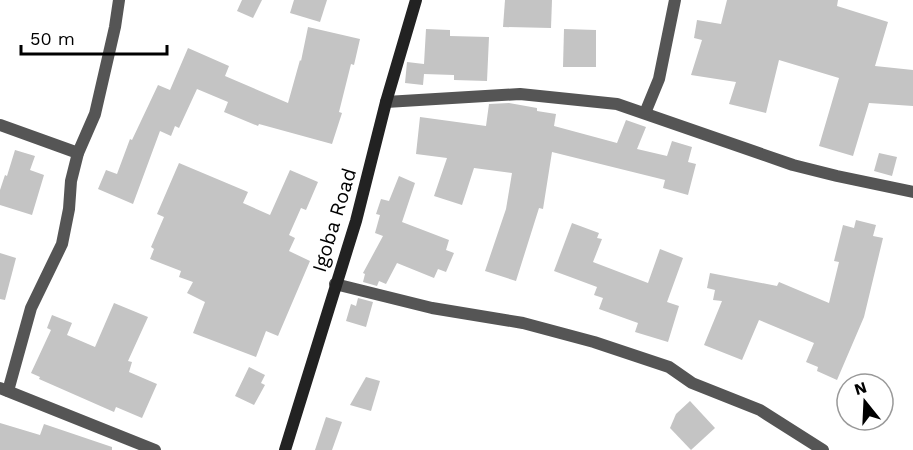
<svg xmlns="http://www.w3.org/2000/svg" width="913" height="450" viewBox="0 0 913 450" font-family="'Work Sans',sans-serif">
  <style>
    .building { fill: #c4c4c4 }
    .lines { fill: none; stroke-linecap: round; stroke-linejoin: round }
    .street { stroke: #555; stroke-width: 12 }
    .secondary { stroke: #222; stroke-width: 12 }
    .labels { text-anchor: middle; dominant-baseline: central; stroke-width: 4.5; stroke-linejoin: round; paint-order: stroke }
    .street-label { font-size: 20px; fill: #000; stroke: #fff }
  </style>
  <rect width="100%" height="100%" fill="#fff"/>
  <!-- building -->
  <g class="building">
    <path d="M242 0H262L253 18 237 11Z"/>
    <path d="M294 0H327L320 22 290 13Z"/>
    <path d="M505 0H552L551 28 503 27Z"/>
    <path d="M727 0H838L837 6 888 22 875 66 913 70V106L869 103 853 156 819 146 839 78 779 60 766 113 729 104 736 82 691 75 702 40 694 38 697 20 721 24Z"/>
    <path d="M308 27 360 39 354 65 351 64 339 112 342 113 332 144 259 124 258 126 224 112 228 102 197 89 179 128 175 126 171 136 160 131 133 204 98 189 106 170 117 174 130 139 132 140 158 85 170 90 188 48 229 66 225 76 288 103 300 60 301 61Z"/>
    <path d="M426 29 450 30V36L489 37 487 81 454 80V75L424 74 423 85 405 83 407 62 424 64Z"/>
    <path d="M564 29 596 30V67H563Z"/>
    <path d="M509 103 537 108V111L556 114 554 126 617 143 626 120 646 127 637 149 667 156 672 141 692 147 688 162 696 164 688 195 663 188 665 180 552 152 543 209 539 208 516 281 485 271 506 209 512 173 474 168 462 205 434 196 447 158 416 154 420 117 486 126 489 104Z"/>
    <path d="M15 150 35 156 30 170 44 175 32 215 0 205V190L5 175 7 176Z"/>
    <path d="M879 153 897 157 892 176 874 171Z"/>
    <path d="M179 163 248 192 243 203 270 215 290 170 318 182 306 210 301 208 289 235 295 238 289 251 310 261 278 336 266 331 256 357 193 333 205 302 187 293 193 282 179 277 181 271 150 259 154 249 151 247 164 217 157 214Z"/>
    <path d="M399 176 415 183 402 222 449 240 446 250 454 253 446 272 438 269 434 278 397 263 386 284 379 281 377 286 363 282 365 274 363 273 383 236 375 233 380 215 376 214 381 199 389 201Z"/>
    <path d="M856 220 876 225 873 236 883 238 864 317 837 380 817 371 818 367 806 362 814 343 759 320 742 360 704 345 722 301 713 300 715 290 707 288 710 273 777 286 779 282 829 303 839 262 834 261 843 225 854 228Z"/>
    <path d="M572 223 599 233 597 238 602 239 593 262 648 283 660 249 683 258 667 302 679 306 668 342 635 332 638 323 599 309 603 298 594 295 597 287 554 271Z"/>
    <path d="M0 253 16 258 5 300 0 299Z"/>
    <path d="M358 298 373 302 366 327 346 321 351 304 356 306Z"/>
    <path d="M114 303 148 317 128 361 132 362 129 372 157 384 142 418 116 407 114 412 39 379 40 377 31 373 51 330 47 328 52 315 72 323 67 335 95 347Z"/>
    <path d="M249 367 265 375 261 383 265 385 254 405 235 396Z"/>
    <path d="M366 377 380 381 371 411 350 405Z"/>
    <path d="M690 401 715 428 691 450 670 428 676 414Z"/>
    <path d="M326 417 342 422 332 450H315Z"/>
    <path d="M0 423 40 435 44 424 112 447V450H0Z"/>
  </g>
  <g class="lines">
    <!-- street -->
    <g class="street">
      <path d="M386 102 520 94 617 104 793 165 837 176 913 192"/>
      <path d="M645 113 659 79 675 0"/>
      <path d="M0 125 78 153"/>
      <path d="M335 284 432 308 523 323 594 342 669 367 692 383 760 410 823 450"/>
      <path d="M0 388 155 450"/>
      <path d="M8 391 31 308 62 244 69 209 71 181 78 153 95 114 115 27 119 0"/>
    </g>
    <!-- secondary -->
    <path class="secondary" d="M285 450 356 221 386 102 416 0"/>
  </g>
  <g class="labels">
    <!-- street labels -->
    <g class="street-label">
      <text transform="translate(334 220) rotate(-73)">Igoba Road</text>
    </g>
  </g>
  <!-- north arrow -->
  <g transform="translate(865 402) rotate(342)"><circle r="28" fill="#ffffff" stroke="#999999" stroke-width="1.5"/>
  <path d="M0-4.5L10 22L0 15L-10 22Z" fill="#000000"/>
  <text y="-9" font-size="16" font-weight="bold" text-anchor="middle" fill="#000000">N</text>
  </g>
  <!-- scale -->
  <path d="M21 45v9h146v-9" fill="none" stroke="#000000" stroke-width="3"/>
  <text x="30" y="45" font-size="18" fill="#000000" stroke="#ffffff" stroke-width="4.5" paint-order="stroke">50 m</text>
</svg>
